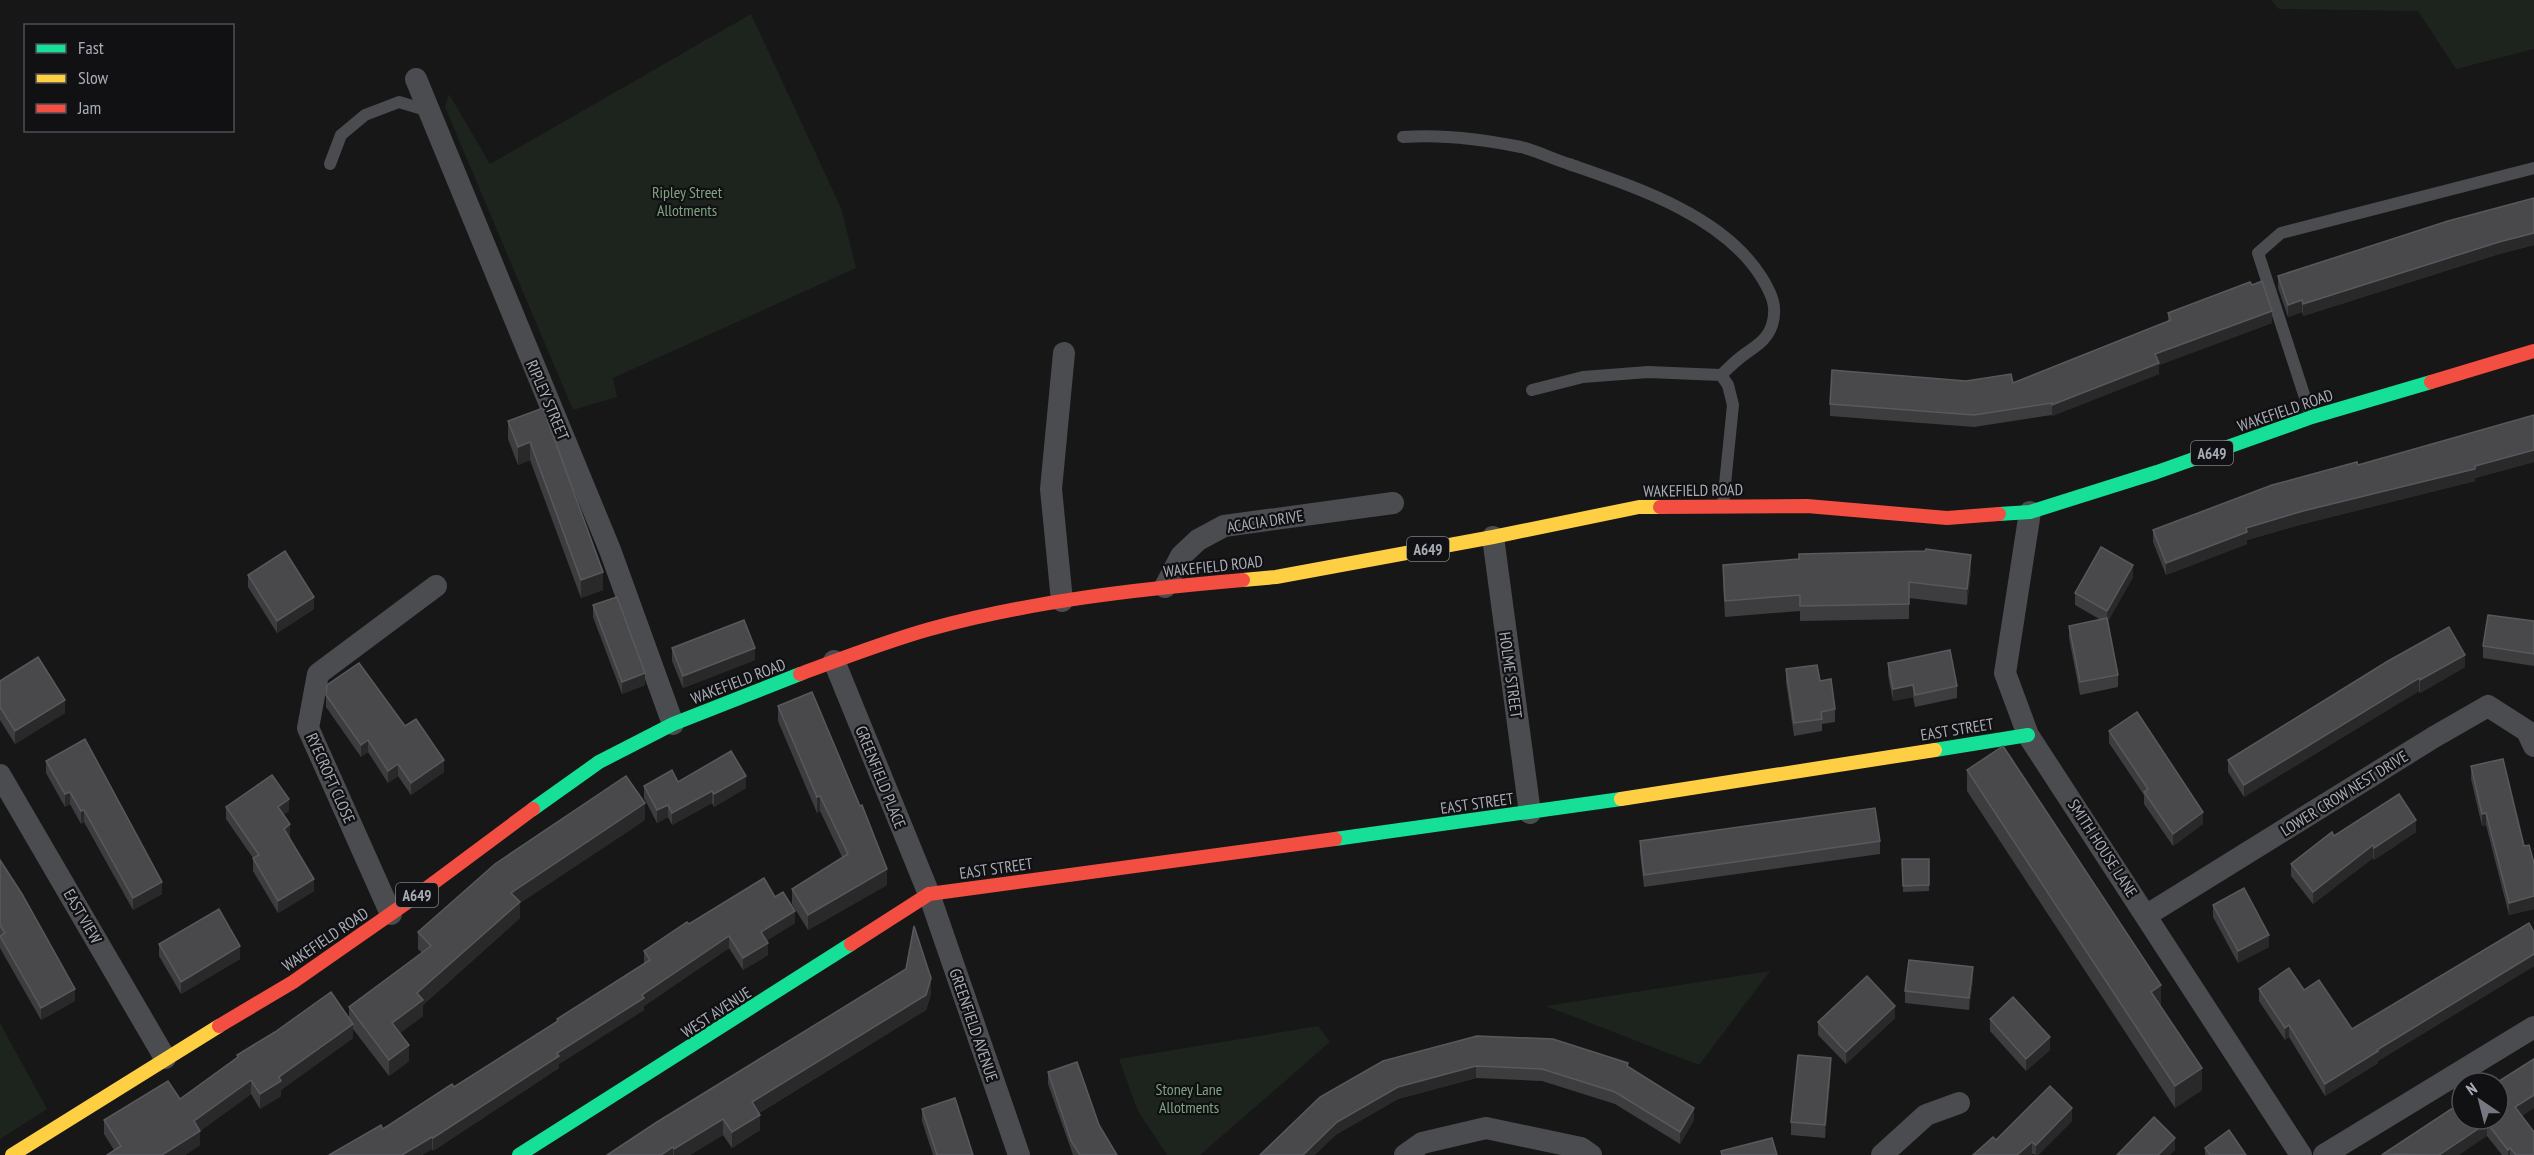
<svg xmlns="http://www.w3.org/2000/svg" width="2534" height="1155" viewBox="0 0 2534 1155" font-family="'PT Sans Narrow',sans-serif">
  <style>
    .green { fill: #1d241e }
    .lines { fill: none; stroke-linecap: round; stroke-linejoin: round }
    .lane { stroke: #4b4c50; stroke-width: 12 }
    .street { stroke: #4b4c50; stroke-width: 22 }
    .fast { stroke: #16e098; stroke-width: 14 }
    .slow { stroke: #ffcf43; stroke-width: 14 }
    .jam { stroke: #f24e42; stroke-width: 14 }
    .wall { fill: #3d3d3f }
    .shaded-wall { fill: #29292a }
    .building { fill: #49494c; stroke: #58595d; stroke-width: 1.5 }
    .labels { text-anchor: middle; dominant-baseline: central; stroke-width: 4.5; stroke-linejoin: round; paint-order: stroke }
    .shield { fill: #111113; stroke: #7b7e86; stroke-width: 1.5 }
    .shield-label { font-size: 15px; font-weight: bold; fill: #a8adb8 }
    .park-label { font-size: 16px; fill: #7fa381; stroke: #111113 }
    .street-label { font-size: 16px; fill: #a8adb8; stroke: #111113 }
  </style>
  <rect width="100%" height="100%" fill="#171717"/>
  <!-- green -->
  <g class="green">
    <path d="M2271 0H2534V49L2456 69 2418 11 2279 9Z"/>
    <path d="M751 14 841 208 856 268 613 378 617 397 573 410 445 107 449 94 490 164Z"/>
    <path d="M1770 971 1699 1065 1546 1006Z"/>
    <path d="M0 1023 47 1109 0 1139Z"/>
    <path d="M1318 1026 1330 1042 1200 1155H1167L1138 1111 1119 1059Z"/>
  </g>
  <g class="lines">
    <!-- lane -->
    <g class="lane">
      <path d="M1403 137C1443 134 1482 139 1521 147 1537 151 1553 159 1569 164 1635 187 1723 215 1762 278 1771 293 1778 306 1772 325 1767 341 1754 347 1741 357 1734 362 1728 369 1721 375"/>
      <path d="M330 164 341 135 365 115 399 102 429 111"/>
      <path d="M1532 390 1583 377 1648 372 1721 375 1728 385 1733 405 1723 504"/>
      <path d="M2311 416 2258 253 2281 233 2534 168"/>
    </g>
    <!-- street -->
    <g class="street">
      <path d="M416 79 610 550 673 724"/>
      <path d="M2030 512 2005 673 2028 735 2301 1155"/>
      <path d="M1493 537 1530 813"/>
      <path d="M1165 587 1181 556 1198 540 1224 526 1393 503"/>
      <path d="M1062 601 1051 489 1064 353"/>
      <path d="M834 661 929 894 1019 1155"/>
      <path d="M0 775 165 1058"/>
      <path d="M391 914 308 728 318 674 436 586"/>
      <path d="M2147 915 2434 737 2488 706 2527 731 2534 746"/>
      <path d="M1405 1155 1422 1143 1486 1128 1581 1148 1591 1155"/>
      <path d="M1882 1155 1926 1115 1959 1103"/>
      <path d="M2324 1155 2534 1027"/>
    </g>
    <!-- fast -->
    <g class="fast">
      <path d="M1999 514 2030 512 2157 472 2312 417 2431 382"/>
      <path d="M1935 750 2028 735"/>
      <path d="M533 809 599 762 673 724 800 674"/>
      <path d="M1335 839 1621 799"/>
      <path d="M519 1155 851 944"/>
    </g>
    <!-- slow -->
    <g class="slow">
      <path d="M1243 580 1276 577 1493 537 1639 507H1660"/>
      <path d="M1621 799 1935 750"/>
      <path d="M12 1155 219 1026"/>
    </g>
    <!-- jam -->
    <g class="jam">
      <path d="M2431 382 2534 351"/>
      <path d="M1660 507 1807 506 1947 518 1999 514"/>
      <path d="M800 674C843 658 887 641 930 629 1031 601 1139 589 1243 580"/>
      <path d="M851 944 929 894 1335 839"/>
      <path d="M219 1026 293 982 412 899 533 809"/>
    </g>
  </g>
  <!-- wall -->
  <g class="wall">
    <path d="M2534 198V245L2499 254 2303 316 2302 312 2288 317 2278 288V276Z"/>
    <path d="M2252 285 2272 323 2159 365V374L2052 416V415L1974 427 1830 416V404L1966 381 2013 383 2168 321V313Z"/>
    <path d="M543 408 603 590 581 598 530 460 518 465 508 439V421Z"/>
    <path d="M2534 415V462L2475 478V481L2303 524 2247 540V544L2166 575 2153 542V530L2358 465Z"/>
    <path d="M1723 565 1971 571 1967 605 1909 598V619L1800 621V611L1725 617 1723 581Z"/>
    <path d="M248 575 314 609 277 633 248 587Z"/>
    <path d="M2133 577 2108 621 2118 675V687L2080 695 2069 638V626L2101 620 2075 605V593Z"/>
    <path d="M593 605 645 685 622 694 593 617Z"/>
    <path d="M2534 621V666L2483 658V646Z"/>
    <path d="M672 648 755 660 683 688 672 661Z"/>
    <path d="M2388 661 2465 667 2420 693 2419 691 2244 797 2228 772V760Z"/>
    <path d="M1888 663 1957 686V698L1915 707 1913 697 1893 701 1888 675Z"/>
    <path d="M1786 669 1820 681 1835 709V722L1822 724V731L1794 736 1786 682Z"/>
    <path d="M0 681 65 713 15 744 0 720Z"/>
    <path d="M326 695 405 726 444 772 411 795 398 776 388 783 368 752 361 757 326 707Z"/>
    <path d="M778 706 887 885 808 930 792 904V889L842 857 820 811 817 813 778 721Z"/>
    <path d="M2109 731 2203 824 2173 846 2144 804V795L2109 743Z"/>
    <path d="M46 761 162 894 133 910 84 822 81 824 70 804 65 807 46 773Z"/>
    <path d="M2471 766 2534 863V909L2509 915 2486 825 2482 826 2471 779Z"/>
    <path d="M1967 770 2161 1007 2202 1090 2175 1108 1967 791Z"/>
    <path d="M678 782 746 788 714 807 712 803 672 825 668 817 657 823 644 798V786Z"/>
    <path d="M226 807 289 811 283 815 290 836 289 837 314 891 278 913 253 871V858L226 819Z"/>
    <path d="M645 820 520 903V918L423 1005V1016L400 1033 409 1061 389 1076 353 1029V1038L281 1090V1096L260 1109 251 1094 200 1131V1145L185 1155H107L114 1150 104 1134V1120L180 1099 237 1057V1055L349 1018V1007L422 953 418 949V932Z"/>
    <path d="M2416 832 2374 860 2373 858 2313 904 2291 876V864L2334 836Z"/>
    <path d="M1640 841H1880V854L1644 887 1640 853Z"/>
    <path d="M1902 859H1929V891L1903 892Z"/>
    <path d="M0 860 75 1001 41 1020 0 948Z"/>
    <path d="M775 897 795 923 766 941 768 955 743 970 729 948 644 1006V1010L559 1064V1068L433 1151 432 1149 422 1155H329L383 1129 454 1087 557 1022V1019L644 964V951L689 924Z"/>
    <path d="M2213 905 2269 947 2238 963 2213 917Z"/>
    <path d="M2534 932V966L2378 1061V1063L2325 1096 2289 1037 2285 1040 2259 1001V989L2304 990 2352 1029Z"/>
    <path d="M159 944 240 959 181 994 159 956Z"/>
    <path d="M1973 980 1969 1010 1905 1003V991Z"/>
    <path d="M931 994 926 1010 759 1113 760 1130 732 1148 723 1135 690 1155H607Z"/>
    <path d="M1895 1018 1846 1064 1818 1035V1022Z"/>
    <path d="M1990 1019 2050 1050 2026 1071 1990 1031Z"/>
    <path d="M1477 1036 1628 1067 1694 1120 1680 1144 1615 1104 1542 1081 1476 1078 1398 1099 1337 1134 1260 1155Z"/>
    <path d="M1831 1070 1825 1138 1791 1135V1122Z"/>
    <path d="M1048 1072 1099 1125 1117 1155H1073L1048 1084Z"/>
    <path d="M922 1109 973 1155H933L922 1121Z"/>
    <path d="M2521 1116 2534 1155H2502L2487 1136 2462 1119Z"/>
    <path d="M2072 1121 2038 1155 2032 1154 2031 1155H1973L1996 1140Z"/>
    <path d="M2205 1148 2246 1155H2205Z"/>
  </g>
  <!-- shaded-wall -->
  <g class="shaded-wall">
    <path d="M2534 233V245L2499 254 2303 316V304L2499 242Z"/>
    <path d="M2302 300V312L2288 317V305Z"/>
    <path d="M2272 311V323L2159 365V374L2052 416V405L2155 354Z"/>
    <path d="M530 442V460L518 465V447Z"/>
    <path d="M2534 450V462L2475 478V481L2303 524 2247 540V544L2166 575V563L2246 528 2303 511Z"/>
    <path d="M1971 555V571L1967 605V589Z"/>
    <path d="M2133 565V577L2107 623V611Z"/>
    <path d="M603 572V590L581 598V580Z"/>
    <path d="M314 597V609L277 633V621Z"/>
    <path d="M755 648V660L683 688V676Z"/>
    <path d="M2465 655V667L2420 693V680Z"/>
    <path d="M645 673V685L622 694V682Z"/>
    <path d="M2419 678V691L2244 797V785Z"/>
    <path d="M1913 685V697L1893 701V689Z"/>
    <path d="M65 700V713L15 744V731Z"/>
    <path d="M368 740V752L361 757V745Z"/>
    <path d="M444 760V772L411 795V783Z"/>
    <path d="M398 764V776L388 783V771Z"/>
    <path d="M746 776V788L714 807V794Z"/>
    <path d="M712 791V803L672 825V813Z"/>
    <path d="M70 792V804L65 807V794Z"/>
    <path d="M820 796V811L817 813V797Z"/>
    <path d="M289 799V811L278 819V807Z"/>
    <path d="M645 803V820L520 903V918L423 1005V1016L392 1039V1023L417 993 511 893Z"/>
    <path d="M668 805V817L657 823V810Z"/>
    <path d="M84 810V822L81 824V811Z"/>
    <path d="M2203 812V824L2173 846V834Z"/>
    <path d="M2486 813V825L2482 826V814Z"/>
    <path d="M2416 820V832L2374 860V848Z"/>
    <path d="M290 824V836L284 841V829Z"/>
    <path d="M2373 845V858L2313 904V892Z"/>
    <path d="M887 869V885L808 930V915Z"/>
    <path d="M314 879V891L278 913V901Z"/>
    <path d="M162 882V894L133 910V898Z"/>
    <path d="M2534 896V909L2509 915V903Z"/>
    <path d="M795 911V923L761 944V932Z"/>
    <path d="M2269 935V947L2238 963V951Z"/>
    <path d="M729 936V948L644 1006V1010L559 1064V1068L433 1151V1138Z"/>
    <path d="M768 943V955L743 970V958Z"/>
    <path d="M240 946V959L181 994V982Z"/>
    <path d="M2534 954V966L2378 1061V1063L2325 1096V1084L2377 1050Z"/>
    <path d="M1973 967V980L1969 1010V998Z"/>
    <path d="M931 978V994L926 1010 752 1117V1102Z"/>
    <path d="M2161 985V1007L2151 1014V992Z"/>
    <path d="M75 989V1001L41 1020V1008Z"/>
    <path d="M1895 1006V1018L1846 1064V1052Z"/>
    <path d="M353 1024V1038L281 1090V1096L260 1109V1094L279 1077Z"/>
    <path d="M2289 1025V1037L2285 1040V1028Z"/>
    <path d="M2050 1037V1050L2026 1071V1059Z"/>
    <path d="M409 1045V1061L389 1076V1060Z"/>
    <path d="M1831 1058V1070L1825 1138V1125Z"/>
    <path d="M1476 1066V1078L1398 1099 1337 1134 1315 1155H1303L1337 1122 1398 1087Z"/>
    <path d="M2202 1068V1090L2175 1108V1086Z"/>
    <path d="M251 1080V1094L200 1131V1145L185 1155H162L194 1121Z"/>
    <path d="M2534 1095V1108L2515 1121V1107Z"/>
    <path d="M1694 1108V1120L1680 1144V1132Z"/>
    <path d="M2072 1108V1121L2038 1155H2036V1145Z"/>
    <path d="M760 1115V1130L732 1148V1132Z"/>
    <path d="M723 1119V1135L690 1155H674V1149Z"/>
    <path d="M2487 1123V1136L2459 1155H2439Z"/>
    <path d="M432 1137V1149L422 1155H402Z"/>
    <path d="M2175 1138V1150L2170 1155H2158Z"/>
    <path d="M2032 1142V1154L2031 1155H2017Z"/>
    <path d="M673 1147V1155H661Z"/>
    <path d="M2510 1148V1155H2508V1150Z"/>
  </g>
  <!-- building -->
  <g class="building">
    <path d="M2534 198V233L2499 242 2303 304 2302 300 2288 305 2278 276 2448 221Z"/>
    <path d="M2262 281 2272 311 2155 354 2159 363 2052 405V403L1974 415 1830 404 1832 370 1966 381 2011 374 2013 383 2171 320 2168 313 2250 282 2252 285Z"/>
    <path d="M543 408 603 572 581 580 530 442 518 447 508 421Z"/>
    <path d="M2534 415V450L2475 466V469L2303 511 2246 528 2247 532 2166 563 2153 530 2272 485 2357 462 2358 465Z"/>
    <path d="M2101 547 2133 565 2107 611 2075 593Z"/>
    <path d="M1926 549 1971 555 1967 589 1909 582V604L1800 606V595L1725 601 1723 565 1799 559V554L1925 551Z"/>
    <path d="M285 551 314 597 277 621 248 575Z"/>
    <path d="M617 597 645 673 622 682 593 605Z"/>
    <path d="M2488 615 2534 621V654L2483 646Z"/>
    <path d="M2107 618 2118 675 2080 682 2069 626Z"/>
    <path d="M744 620 755 648 683 676 672 648Z"/>
    <path d="M2449 627 2465 655 2420 680 2419 678 2244 785 2228 760 2388 661Z"/>
    <path d="M1950 650 1957 686 1915 695 1913 685 1893 689 1888 663Z"/>
    <path d="M38 657 65 700 15 731 0 707V681Z"/>
    <path d="M359 663 405 726 416 719 444 760 411 783 398 764 388 771 368 740 361 745 326 695 327 685Z"/>
    <path d="M1817 665 1820 681 1831 679 1835 709 1821 712 1822 719 1794 723 1786 669Z"/>
    <path d="M812 692 860 806 862 805 887 869 808 915 792 889 848 854 820 796 817 797 778 706Z"/>
    <path d="M2137 712 2203 812 2173 834 2144 792 2148 789 2109 731Z"/>
    <path d="M85 739 162 882 133 898 84 810 81 811 70 792 65 794 46 761Z"/>
    <path d="M2003 746 2161 985 2151 992 2202 1068 2175 1086 1967 770Z"/>
    <path d="M731 751 746 776 714 794 712 791 672 813 668 805 657 810 644 786 672 770 678 782Z"/>
    <path d="M2503 759 2524 846 2529 845 2534 863V896L2509 903 2486 813 2482 814 2471 766Z"/>
    <path d="M272 775 289 799 278 807 290 824 284 829 314 879 278 901 253 858 259 855 226 807Z"/>
    <path d="M626 776 645 803 511 893 520 902 417 993 423 1000 392 1023 409 1045 389 1060 349 1007 431 946 418 932 495 864Z"/>
    <path d="M2399 794 2416 820 2374 848 2373 845 2313 892 2291 864 2332 832 2334 836Z"/>
    <path d="M1875 808 1880 841 1644 875 1640 841Z"/>
    <path d="M1902 859H1929V885L1903 886Z"/>
    <path d="M0 860 22 894 75 989 41 1008 0 936 5 933 0 925Z"/>
    <path d="M764 878 775 897 783 892 795 911 761 932 768 943 743 958 729 936 642 995 644 998 557 1053 559 1056 433 1138 432 1137 402 1155H329L381 1125 383 1129 452 1084 454 1087 558 1021 557 1019 650 960 644 951 687 922 689 924Z"/>
    <path d="M2244 888 2269 935 2238 951 2213 905Z"/>
    <path d="M219 909 240 946 181 982 159 944Z"/>
    <path d="M2529 923 2534 932V954L2377 1050 2378 1051 2325 1084 2289 1025 2285 1028 2259 989 2289 968 2304 990 2319 980 2352 1029Z"/>
    <path d="M914 926 931 978 926 995 752 1102 760 1115 732 1132 723 1119 674 1149 673 1147 661 1155H607L657 1122 906 969Z"/>
    <path d="M1909 960 1973 967 1969 998 1905 991Z"/>
    <path d="M1867 976 1895 1006 1846 1052 1818 1022Z"/>
    <path d="M331 992 353 1024 279 1077 281 1081 260 1094 251 1080 194 1121 200 1131 162 1155H107L121 1146 104 1120 168 1081 180 1099 238 1057 237 1055 275 1032Z"/>
    <path d="M2013 997 2050 1037 2026 1059 1990 1019Z"/>
    <path d="M1477 1036 1553 1039 1628 1063 1627 1066 1694 1108 1680 1132 1615 1092 1542 1069 1476 1066 1398 1087 1337 1122 1303 1155H1260L1320 1097 1383 1061Z"/>
    <path d="M1798 1055 1831 1058 1825 1125 1791 1122Z"/>
    <path d="M2534 1059V1095L2515 1107 2534 1132V1155H2516L2510 1148 2508 1150 2487 1123 2439 1155 2383 1154 2462 1102V1119H2498V1083H2496Z"/>
    <path d="M1077 1062 1099 1125 1117 1155H1080L1071 1141 1048 1072Z"/>
    <path d="M2050 1086 2072 1108 2036 1145 2032 1142 2017 1155H1973L1993 1137 1996 1140Z"/>
    <path d="M955 1098 973 1155H937L922 1109Z"/>
    <path d="M2154 1117 2175 1138 2158 1155H2117Z"/>
    <path d="M2229 1130 2246 1155H2210L2205 1148Z"/>
    <path d="M1772 1138 1777 1155H1722L1721 1151Z"/>
  </g>
  <g class="labels">
    <!-- shield labels -->
    <g class="shield">
      <rect x="2191" y="441" width="42" height="24" rx="4.5"/>
      <rect x="1407" y="537" width="42" height="24" rx="4.5"/>
      <rect x="396" y="883" width="42" height="24" rx="4.5"/>
    </g>
    <g class="shield-label">
      <text x="2212" y="453">A649</text>
      <text x="1428" y="549">A649</text>
      <text x="417" y="895">A649</text>
    </g>
    <!-- park labels -->
    <g class="park-label">
      <text x="687" y="192">Ripley Street<tspan x="687" dy="18">Allotments</tspan></text>
      <text x="1189" y="1089">Stoney Lane<tspan x="1189" dy="18">Allotments</tspan></text>
    </g>
    <!-- street labels -->
    <g class="street-label">
      <text transform="translate(548 400) rotate(67)">RIPLEY STREET</text>
      <text transform="translate(2285 410) rotate(-19)">WAKEFIELD ROAD</text>
      <text transform="translate(1693 490) rotate(-1)">WAKEFIELD ROAD</text>
      <text transform="translate(1265 521) rotate(-9)">ACACIA DRIVE</text>
      <text transform="translate(1213 566) rotate(-6)">WAKEFIELD ROAD</text>
      <text transform="translate(1511 675) rotate(82)">HOLME STREET</text>
      <text transform="translate(738 681) rotate(-21)">WAKEFIELD ROAD</text>
      <text transform="translate(1957 729) rotate(-9)">EAST STREET</text>
      <text transform="translate(881 777) rotate(68)">GREENFIELD PLACE</text>
      <text transform="translate(331 778) rotate(66)">RYECROFT CLOSE</text>
      <text transform="translate(2344 793) rotate(-32)">LOWER CROW NEST DRIVE</text>
      <text transform="translate(1477 803) rotate(-8)">EAST STREET</text>
      <text transform="translate(2103 848) rotate(57)">SMITH HOUSE LANE</text>
      <text transform="translate(996 868) rotate(-8)">EAST STREET</text>
      <text transform="translate(83 916) rotate(60)">EAST VIEW</text>
      <text transform="translate(325 939) rotate(-34)">WAKEFIELD ROAD</text>
      <text transform="translate(716 1012) rotate(-33)">WEST AVENUE</text>
      <text transform="translate(974 1025) rotate(71)">GREENFIELD AVENUE</text>
    </g>
  </g>
  <!-- legend -->
  <rect x="24" y="24" width="210" height="108" fill="#111113" stroke="#4d4f55" stroke-width="1.5"/>
  <rect x="36" y="44" width="30" height="9" fill="#16e098" stroke="#4d4f55" stroke-width="1.5"/>
  <text x="78" y="54" font-size="18" fill="#a8adb8">Fast</text>
  <rect x="36" y="74" width="30" height="9" fill="#ffcf43" stroke="#4d4f55" stroke-width="1.5"/>
  <text x="78" y="84" font-size="18" fill="#a8adb8">Slow</text>
  <rect x="36" y="104" width="30" height="9" fill="#f24e42" stroke="#4d4f55" stroke-width="1.5"/>
  <text x="78" y="114" font-size="18" fill="#a8adb8">Jam</text>
  <!-- north arrow -->
  <g transform="translate(2480 1101) rotate(325)"><circle r="28" fill="#111113" stroke="#4d4f55" stroke-width="1.5"/>
  <path d="M0-4.5L10 22L0 15L-10 22Z" fill="#757880"/>
  <text y="-9" font-size="16" font-weight="bold" text-anchor="middle" fill="#a8adb8">N</text>
  </g>
</svg>
